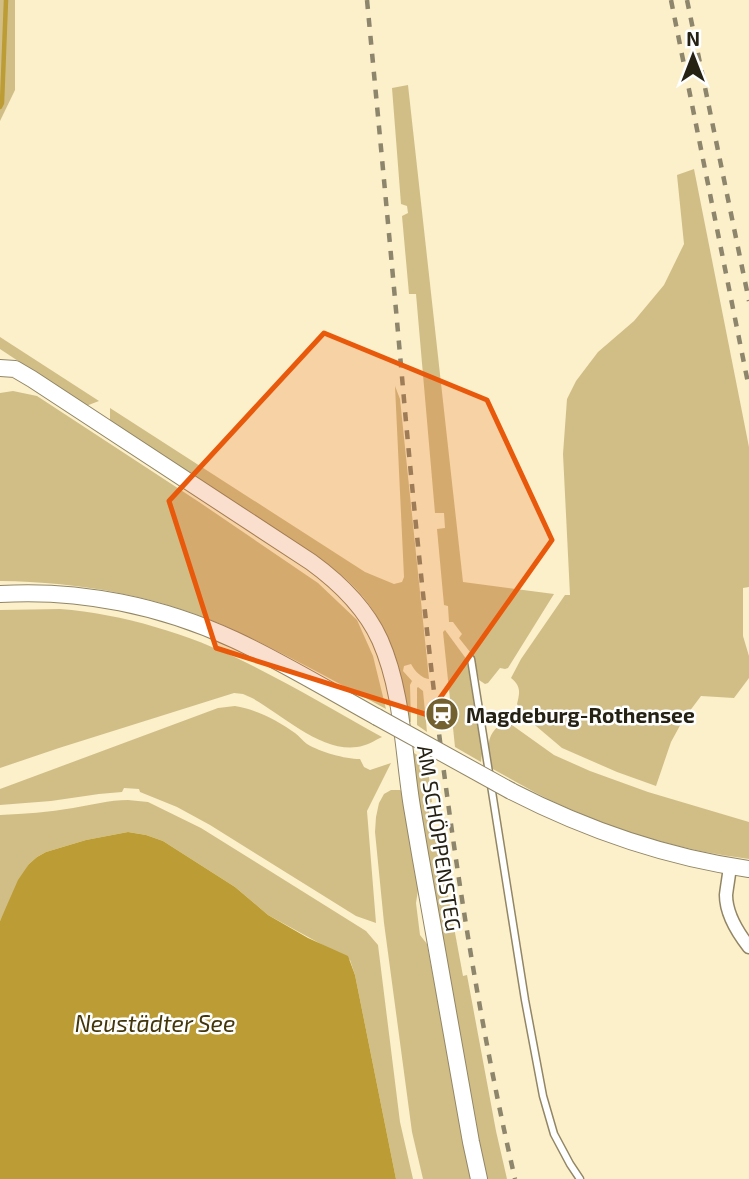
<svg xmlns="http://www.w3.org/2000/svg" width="749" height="1179" viewBox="0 0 749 1179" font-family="'Exo 2',sans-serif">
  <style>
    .green { fill: #d1be87 }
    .water { fill: #bc9c34 }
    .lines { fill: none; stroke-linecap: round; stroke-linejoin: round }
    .stream { stroke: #bc9c34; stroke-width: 4.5 }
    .service-casing { stroke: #928665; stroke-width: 9 }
    .minor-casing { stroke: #928665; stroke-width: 15 }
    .tertiary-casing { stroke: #928665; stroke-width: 18 }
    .service { stroke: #fff; stroke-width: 6 }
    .minor { stroke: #fff; stroke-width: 12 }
    .tertiary { stroke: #fff; stroke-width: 16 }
    .rail { stroke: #8d856c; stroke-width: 4.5; stroke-dasharray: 9 9; stroke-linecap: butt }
    .tertiary-bridge-casing { stroke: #928665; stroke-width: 18; stroke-linecap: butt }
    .tertiary-bridge { stroke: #fff; stroke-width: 16 }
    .marked { fill: #e8590c; fill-opacity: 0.2; stroke: #e8590c; stroke-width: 5; stroke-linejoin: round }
    .labels { text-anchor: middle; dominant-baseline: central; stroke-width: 5; stroke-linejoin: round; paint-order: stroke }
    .poi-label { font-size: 21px; font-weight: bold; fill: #252113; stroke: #fff; text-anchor: start }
    .street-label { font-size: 21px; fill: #252113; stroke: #fff }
    .water-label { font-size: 23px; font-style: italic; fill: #43360a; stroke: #fff }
  </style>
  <rect width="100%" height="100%" fill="#fcf0cb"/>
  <!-- green -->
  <g class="green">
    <path d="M0 0H15V90L0 121Z"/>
    <path d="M408 85 463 582 554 594 508 668 505 669 500 668 488 683 485 684 479 680 474 657 459 638 462 634 453 622H449L448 606 444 605 437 529 445 528 444 513H435L416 294H409L402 216 408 213 407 206 401 204 392 88Z"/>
    <path d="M694 169 749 447V587L743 588V636L749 656V678L734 698 701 696 683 720 671 742 656 786 617 772 562 748 523 715 517 704C520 692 521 686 511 678L521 659 565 595H570L563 454 567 399 576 381 598 352 634 321 664 285 684 244 677 175Z"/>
    <path d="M0 337 99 401 86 406 0 349Z"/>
    <path d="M395 386 400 399 429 679C422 679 414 670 411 664L404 666 403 671 412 681 410 685 411 722 405 719C399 680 396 647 374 612 348 570 303 549 262 522 212 489 161 455 110 422V408L365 572 394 584 402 582 404 577Z"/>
    <path d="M13 391 37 396 199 502 318 583 357 620 373 656 386 709C336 682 286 654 234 630 161 596 80 582 0 581V393Z"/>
    <path d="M60 609C123 614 189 634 245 662 292 685 337 712 382 737 374 741 366 746 357 747 321 752 281 714 252 698L243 694 234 693 59 748 0 768V610Z"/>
    <path d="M445 630 467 660 482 753 481 762 455 747 443 632Z"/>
    <path d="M418 687 423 691 427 732 417 725V688Z"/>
    <path d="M235 706C255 709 277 720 295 733 299 736 303 741 307 744 320 752 345 759 360 759L364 767 370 770 391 763 367 811 376 923 356 916 210 825 177 807 140 792 139 789 124 788 122 792 99 794 51 801 0 805V789L218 708Z"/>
    <path d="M501 724 512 725 554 755 590 771 648 792 749 822V859C685 851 622 833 563 806 538 795 515 781 491 768 489 748 484 737 501 724Z"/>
    <path d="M409 750 427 761 432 802 428 803 431 828 439 827 448 895 463 976 467 975 496 1131 507 1179H487L477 1133 447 979 435 896Z"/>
    <path d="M391 790H400L403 793 418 890 416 903 420 935 427 944 471 1179H423L412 1132 384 923 375 832 376 817 379 803 384 794Z"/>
    <path d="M128 800 148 802 201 828 366 931 378 945 400 1122 413 1179H396L355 975 350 960 268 915 235 887 163 841 146 835 128 832 86 840 46 852 37 857 29 864 0 921V815C24 814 49 812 73 808 91 805 109 800 128 800Z"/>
  </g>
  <!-- water -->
  <path class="water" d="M128 832 146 835 163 841 235 887 268 915 308 938 348 956 355 975 396 1179H0V921L18 880 29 864 37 857 46 852 86 840Z"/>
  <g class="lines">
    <!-- stream -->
    <path class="stream" d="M0 107 2 103 6 0"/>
    <defs>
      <path id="service" d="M471 659 525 1000 543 1096 554 1134 570 1164 580 1179"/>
      <path id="minor" d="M730 866C729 876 727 886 726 895 726 914 738 933 749 947"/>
      <g id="tertiary">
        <path d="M0 368 15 369 32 379 311 562C340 583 365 607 380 640 403 692 403 752 412 807 431 919 451 1031 471 1142L479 1179"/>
        <path d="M0 594C80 589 162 606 235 640 284 663 330 691 377 717"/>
        <path d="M511 791C587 830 665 857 749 869"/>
      </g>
    </defs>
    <!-- service casing -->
    <use href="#service" class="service-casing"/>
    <!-- minor casing -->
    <use href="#minor" class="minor-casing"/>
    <!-- tertiary casing -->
    <use href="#tertiary" class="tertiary-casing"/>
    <!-- service -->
    <use href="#service" class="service"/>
    <!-- minor -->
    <use href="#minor" class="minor"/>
    <!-- tertiary -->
    <use href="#tertiary" class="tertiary"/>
    <!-- rail -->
    <g class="rail">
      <path d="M367 0C380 137 393 274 405 411 429 669 457 926 515 1179"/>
      <path d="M671 0 749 388"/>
      <path d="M687 0 749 301"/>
    </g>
    <defs>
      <path id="tertiary-bridge" d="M377 717 511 791"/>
    </defs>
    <!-- tertiary-bridge casing -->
    <use href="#tertiary-bridge" class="tertiary-bridge-casing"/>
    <!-- tertiary-bridge -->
    <use href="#tertiary-bridge" class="tertiary-bridge"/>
  </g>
  <!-- marked area -->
  <path class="marked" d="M324 333 487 400 552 540 428 715 216 648 169 501Z"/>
  <!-- icons -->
  <defs>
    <symbol id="station-disc" viewBox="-11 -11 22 22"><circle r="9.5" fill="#736230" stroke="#fff"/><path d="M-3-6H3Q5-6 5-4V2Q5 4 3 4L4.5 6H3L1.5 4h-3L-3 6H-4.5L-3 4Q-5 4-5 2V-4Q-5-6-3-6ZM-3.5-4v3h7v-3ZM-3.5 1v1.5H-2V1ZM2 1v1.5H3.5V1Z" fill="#fff"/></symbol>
  </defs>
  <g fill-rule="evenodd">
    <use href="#station-disc" x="423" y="695" width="38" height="38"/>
  </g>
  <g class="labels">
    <!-- poi labels -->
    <g class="poi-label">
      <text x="466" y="714">Magdeburg-Rothensee</text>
    </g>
    <!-- street labels -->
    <g class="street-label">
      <text transform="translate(440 838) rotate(81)">AM SCHÖPPENSTEG</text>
    </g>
    <!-- water labels -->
    <g class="water-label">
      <text x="155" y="1023">Neustädter See</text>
    </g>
  </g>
  <!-- north arrow -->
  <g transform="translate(693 56)" stroke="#ffffff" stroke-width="5" paint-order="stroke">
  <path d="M0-5L12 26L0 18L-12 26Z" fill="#252113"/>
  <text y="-10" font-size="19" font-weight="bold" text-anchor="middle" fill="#252113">N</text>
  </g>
</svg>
